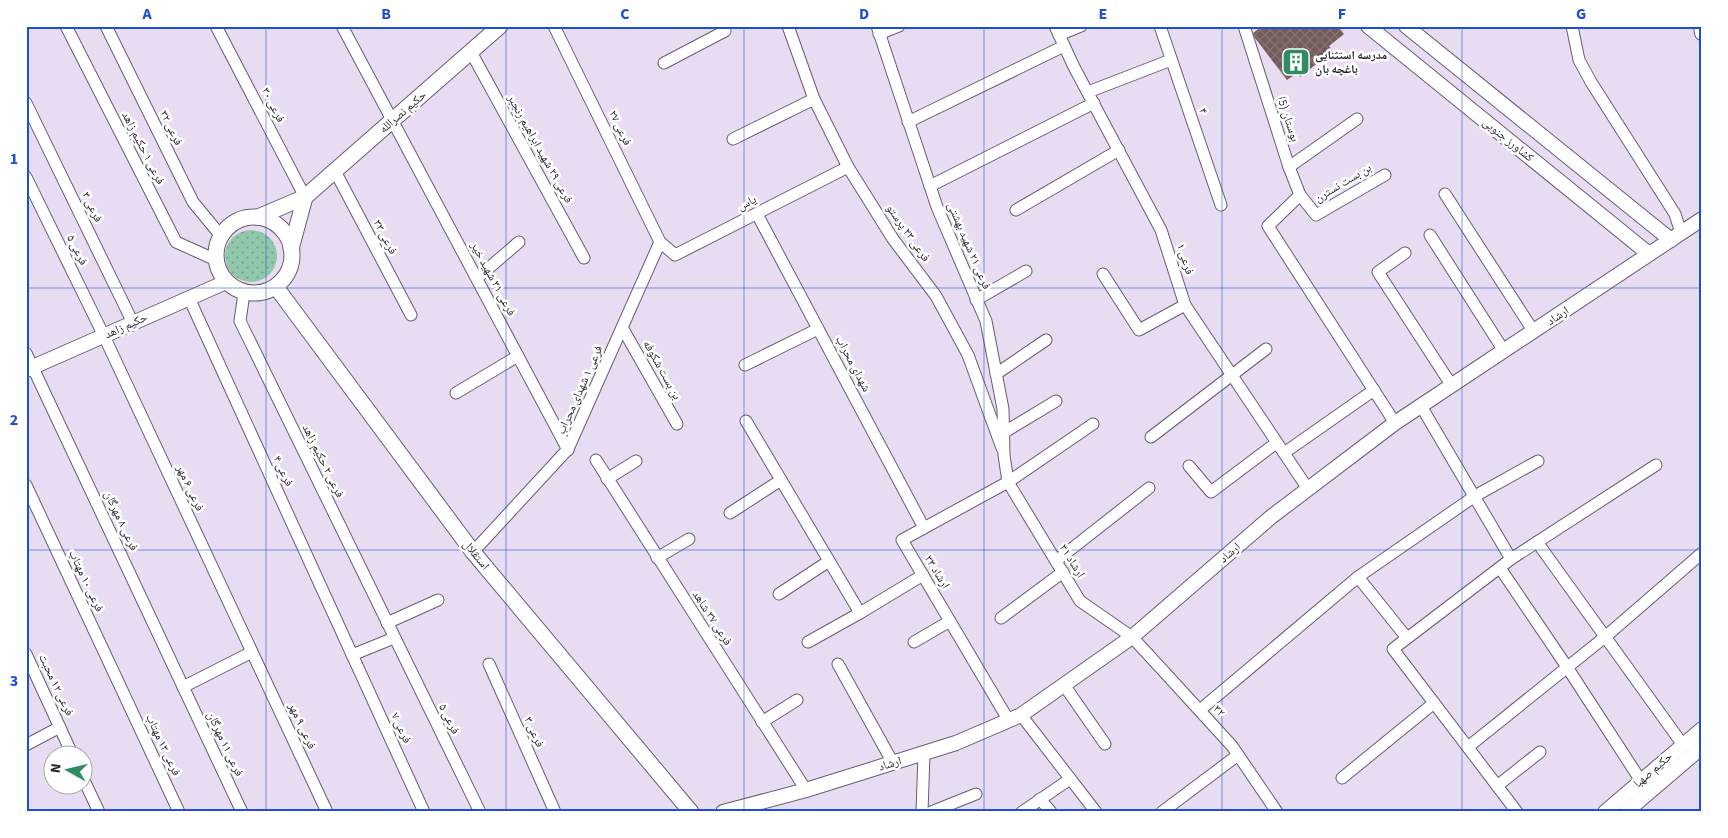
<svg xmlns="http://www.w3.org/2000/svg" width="1728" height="838" viewBox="0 0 1728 838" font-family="'Source Sans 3','Noto Naskh Arabic',sans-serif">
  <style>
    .grass { fill: url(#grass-dots) }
    .building { fill: url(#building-cross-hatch) }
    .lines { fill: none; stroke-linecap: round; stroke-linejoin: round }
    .minor-casing { stroke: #685d70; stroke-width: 13 }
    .tertiary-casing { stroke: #685d70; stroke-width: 16 }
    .secondary-casing { stroke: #685d70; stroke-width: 17 }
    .minor { stroke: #fff; stroke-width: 11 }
    .tertiary { stroke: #fff; stroke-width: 14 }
    .secondary { stroke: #fff; stroke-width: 15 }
    .grid { fill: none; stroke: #1d4ed8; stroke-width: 1; stroke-opacity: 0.55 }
    .labels { text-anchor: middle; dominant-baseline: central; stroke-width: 5; stroke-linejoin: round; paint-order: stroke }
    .poi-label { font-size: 12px; font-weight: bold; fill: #2a262e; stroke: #fff; text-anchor: start }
    .street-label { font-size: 12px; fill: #2a262e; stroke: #fff }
    .neatline { fill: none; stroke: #1d4ed8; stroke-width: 2 }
    .grid-label { font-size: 16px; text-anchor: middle; font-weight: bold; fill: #1d4ed8 }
  </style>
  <defs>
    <pattern id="grass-dots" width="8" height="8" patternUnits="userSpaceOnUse" patternTransform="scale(1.25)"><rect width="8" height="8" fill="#91c8ab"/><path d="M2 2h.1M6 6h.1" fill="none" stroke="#77a28c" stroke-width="1.8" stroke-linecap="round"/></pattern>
    <pattern id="building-cross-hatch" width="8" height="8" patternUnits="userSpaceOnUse" patternTransform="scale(1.25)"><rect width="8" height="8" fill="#735b59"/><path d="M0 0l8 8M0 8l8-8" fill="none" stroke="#867473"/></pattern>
  </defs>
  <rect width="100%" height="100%" fill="#e7dcf1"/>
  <!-- grass -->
  <circle class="grass" cx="251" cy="256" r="26"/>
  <!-- building -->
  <path class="building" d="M1262 26H1338L1344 34 1329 46 1333 51 1300 77 1297 73 1287 80 1252 34Z"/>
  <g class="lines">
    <defs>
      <g id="minor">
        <path d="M66 26 176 242 216 260"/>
        <path d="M106 26 193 202 221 236"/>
        <path d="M216 26 305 197"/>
        <path d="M342 26 568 450"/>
        <path d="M554 26 660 242 675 255 848 167"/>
        <path d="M788 26 814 99 848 167 893 239 936 296 968 355 1002 448"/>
        <path d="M877 26 937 207 986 321 1003 409 1004 455 1008 482 1080 601 1132 637 1168 676 1232 746 1277 812"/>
        <path d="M1055 26 1074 67 1161 230 1185 305 1308 489"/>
        <path d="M1160 26 1221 205"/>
        <path d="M1244 26 1289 167 1300 195 1316 215 1385 175"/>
        <path d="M1572 26 1579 60 1591 82 1675 214 1681 233"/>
        <path d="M879 34 899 26"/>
        <path d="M1059 35 1081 26"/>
        <path d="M471 52 584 258"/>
        <path d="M664 63 725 31 723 26"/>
        <path d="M1088 92 1171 60"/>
        <path d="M26 103 133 323"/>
        <path d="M908 122 1064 46"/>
        <path d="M733 139 814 99"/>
        <path d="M1289 167 1357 119"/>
        <path d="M335 171 411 315"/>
        <path d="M26 177 104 336 327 812"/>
        <path d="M930 186 1094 103"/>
        <path d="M1445 194 1534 332"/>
        <path d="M1300 195 1268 226 1395 423"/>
        <path d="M1016 210 1119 150"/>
        <path d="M757 214 924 528"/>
        <path d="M1430 235 1504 351"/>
        <path d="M1405 253 1378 272 1452 386"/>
        <path d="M1103 274 1139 330 1185 305"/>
        <path d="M477 278 519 242"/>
        <path d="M244 293 240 321 480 812"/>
        <path d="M189 298 424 812"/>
        <path d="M976 300 1026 271"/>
        <path d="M623 329 677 424"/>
        <path d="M26 353 242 812"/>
        <path d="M745 365 818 329"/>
        <path d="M996 374 1046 340"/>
        <path d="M456 393 518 356"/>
        <path d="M1421 406 1511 559"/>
        <path d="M746 421 860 613 923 575"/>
        <path d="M998 436 1056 401"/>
        <path d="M1151 437 1266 349"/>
        <path d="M1284 453 1374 390"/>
        <path d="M596 460 806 790"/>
        <path d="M1189 466 1211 492 1276 443"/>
        <path d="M607 479 636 461"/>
        <path d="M26 485 179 812"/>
        <path d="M730 513 781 480"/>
        <path d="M1537 542 1683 745"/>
        <path d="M473 552 568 449 660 242"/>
        <path d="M657 558 689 539"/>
        <path d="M1056 561 1149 488"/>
        <path d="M1500 568 1567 667 1641 781"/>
        <path d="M1358 577 1407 638"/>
        <path d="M779 594 829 561"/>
        <path d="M1001 618 1063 572"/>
        <path d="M387 623 438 600"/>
        <path d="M808 642 860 613"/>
        <path d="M914 642 950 621"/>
        <path d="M26 654 73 756"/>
        <path d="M352 655 394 638"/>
        <path d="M489 664 555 812"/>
        <path d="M838 664 893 763"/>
        <path d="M1064 685 1105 744"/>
        <path d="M183 687 252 652"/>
        <path d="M1200 710 1358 577 1475 496 1538 461"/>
        <path d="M1021 715 1096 812"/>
        <path d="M1009 721 902 540 1008 482 1093 424"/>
        <path d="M762 722 797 700"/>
        <path d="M26 745 60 727"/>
        <path d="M1468 747 1605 637 1702 553"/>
        <path d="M82 776 99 812"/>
        <path d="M1342 778 1434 703"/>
        <path d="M1497 786 1540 752"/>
        <path d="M1040 799 1051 812"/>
        <path d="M922 812 924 754"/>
        <path d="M931 812 976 794"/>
        <path d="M1022 812 1070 779"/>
        <path d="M1162 812 1238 755"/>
        <path d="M1517 812 1393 649 1511 559 1656 465"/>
      </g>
      <g id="tertiary">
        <path d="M1368 26 1649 254"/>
        <path d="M1406 26 1671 240"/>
        <path d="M1701 26 1702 33"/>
        <path d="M26 370 226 282"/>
        <path d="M723 812 806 790 956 743 1021 715 1132 637 1271 517 1395 423 1702 219"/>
        <path d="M1605 812 1702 729"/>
        <path d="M1626 812 1702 747"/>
      </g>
      <g id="secondary">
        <circle cx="254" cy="255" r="38"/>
        <path d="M258 217 305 197 500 26"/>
        <path d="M291 249 305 197"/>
        <path d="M276 287 473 552 691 812"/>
      </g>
    </defs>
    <!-- minor casing -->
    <use href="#minor" class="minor-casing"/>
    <!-- tertiary casing -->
    <use href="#tertiary" class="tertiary-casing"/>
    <!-- secondary casing -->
    <use href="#secondary" class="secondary-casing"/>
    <!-- minor -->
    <use href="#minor" class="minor"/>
    <!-- tertiary -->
    <use href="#tertiary" class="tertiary"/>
    <!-- secondary -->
    <use href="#secondary" class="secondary"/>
  </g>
  <!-- grid -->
  <path class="grid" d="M266 26V812M506 26V812M744 26V812M984 26V812M1222 26V812M1462 26V812M26 288H1702M26 550H1702"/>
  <!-- icons -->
  <defs>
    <symbol id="building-square" viewBox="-11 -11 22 22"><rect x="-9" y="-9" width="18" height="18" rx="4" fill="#308c63" stroke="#fff"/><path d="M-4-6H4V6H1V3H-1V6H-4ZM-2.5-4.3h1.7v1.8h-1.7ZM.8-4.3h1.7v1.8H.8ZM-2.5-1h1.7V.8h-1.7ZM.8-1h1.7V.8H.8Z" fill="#fff"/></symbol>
  </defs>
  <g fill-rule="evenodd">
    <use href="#building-square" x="1280" y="46" width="32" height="32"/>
  </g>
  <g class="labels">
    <!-- poi labels -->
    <g class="poi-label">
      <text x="1315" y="55">مدرسه استثنایی<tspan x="1315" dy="14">باغچه بان</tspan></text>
    </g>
    <!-- street labels -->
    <g class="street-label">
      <text transform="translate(273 105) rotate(63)">فرعی ۳۰</text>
      <text transform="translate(1203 111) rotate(71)">۴</text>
      <text transform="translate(403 112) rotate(-41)">حکیم نصرالله</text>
      <text transform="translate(1288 119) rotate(72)">بوستان (5)</text>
      <text transform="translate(171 128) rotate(64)">فرعی ۳۲</text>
      <text transform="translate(620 128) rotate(64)">فرعی ۲۷</text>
      <text transform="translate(1508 140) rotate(39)">کشاورز جنوبی</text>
      <text transform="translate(143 148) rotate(63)">فرعی ۱ حکیم زاهد</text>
      <text transform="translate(540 149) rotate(61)">فرعی ۲۹ شهید ابراهیم رنجبر</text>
      <text transform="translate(1343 183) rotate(-31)">بن بست نسترن</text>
      <text transform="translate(747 203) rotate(-27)">یاس</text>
      <text transform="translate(92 207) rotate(64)">فرعی ۳</text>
      <text transform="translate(908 233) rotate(55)">فرعی ۲۳ پرستو</text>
      <text transform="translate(385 237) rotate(62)">فرعی ۳۳</text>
      <text transform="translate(969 246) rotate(67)">فرعی ۲۱ شهید بهشتی</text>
      <text transform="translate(77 250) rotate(64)">فرعی ۵</text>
      <text transform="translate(1185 259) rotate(72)">فرعی ۱</text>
      <text transform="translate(493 279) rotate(62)">فرعی ۳۱ شهید خیر</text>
      <text transform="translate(1558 316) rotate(-34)">ارشاد</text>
      <text transform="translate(126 326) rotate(-24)">حکیم زاهد</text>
      <text transform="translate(853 364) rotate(62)">شهدای محراب</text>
      <text transform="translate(662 370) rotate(61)">بن بست شکوفه</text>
      <text transform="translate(580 390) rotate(-66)">فرعی ۱ شهدای محراب</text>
      <text transform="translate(323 461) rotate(64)">فرعی ۲ حکیم زاهد</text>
      <text transform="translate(283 471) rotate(65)">فرعی ۴</text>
      <text transform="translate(190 488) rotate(65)">فرعی ۶ مهر</text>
      <text transform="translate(121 521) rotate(65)">فرعی ۸ مهرگان</text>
      <text transform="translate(1230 553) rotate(-41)">ارشاد</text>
      <text transform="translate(476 555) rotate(51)">استقلال</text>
      <text transform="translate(1072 561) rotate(58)">ارشاد ۳۱</text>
      <text transform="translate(937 572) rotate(59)">ارشاد ۳۳</text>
      <text transform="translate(86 581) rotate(65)">فرعی ۱۰ مهتاب</text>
      <text transform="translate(712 618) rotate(57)">فرعی ۳۷ شاهد</text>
      <text transform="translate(56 685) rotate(65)">فرعی ۱۲ محبت</text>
      <text transform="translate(1219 711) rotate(48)">۳۲</text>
      <text transform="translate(449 719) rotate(64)">فرعی ۵</text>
      <text transform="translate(302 726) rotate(65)">فرعی ۹ مهر</text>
      <text transform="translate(401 728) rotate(65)">فرعی ۷</text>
      <text transform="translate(534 732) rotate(66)">فرعی ۳</text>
      <text transform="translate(225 744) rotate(65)">فرعی ۱۱ مهرگان</text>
      <text transform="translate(163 745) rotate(65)">فرعی ۱۳ مهتاب</text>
      <text transform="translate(890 764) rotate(-17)">ارشاد</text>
      <text transform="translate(1653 770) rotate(-41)">حکیم صهبا</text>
    </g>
  </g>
  <!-- border -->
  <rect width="1728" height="838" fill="none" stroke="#ffffff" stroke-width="55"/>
  <!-- north arrow -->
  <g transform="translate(68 770) rotate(278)"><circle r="24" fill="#ffffff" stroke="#aaa8ab"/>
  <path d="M0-4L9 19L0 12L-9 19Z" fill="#308c63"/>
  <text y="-8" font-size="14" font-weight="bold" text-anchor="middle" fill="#2a262e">N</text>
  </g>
  <rect x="28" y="28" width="1672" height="782" class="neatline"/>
  <g class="grid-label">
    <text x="147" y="19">A</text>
    <text x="386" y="19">B</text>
    <text x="625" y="19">C</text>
    <text x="864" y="19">D</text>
    <text x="1103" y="19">E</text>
    <text x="1342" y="19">F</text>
    <text x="1581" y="19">G</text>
    <text x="14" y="164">1</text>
    <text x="14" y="425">2</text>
    <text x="14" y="686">3</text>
  </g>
</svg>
